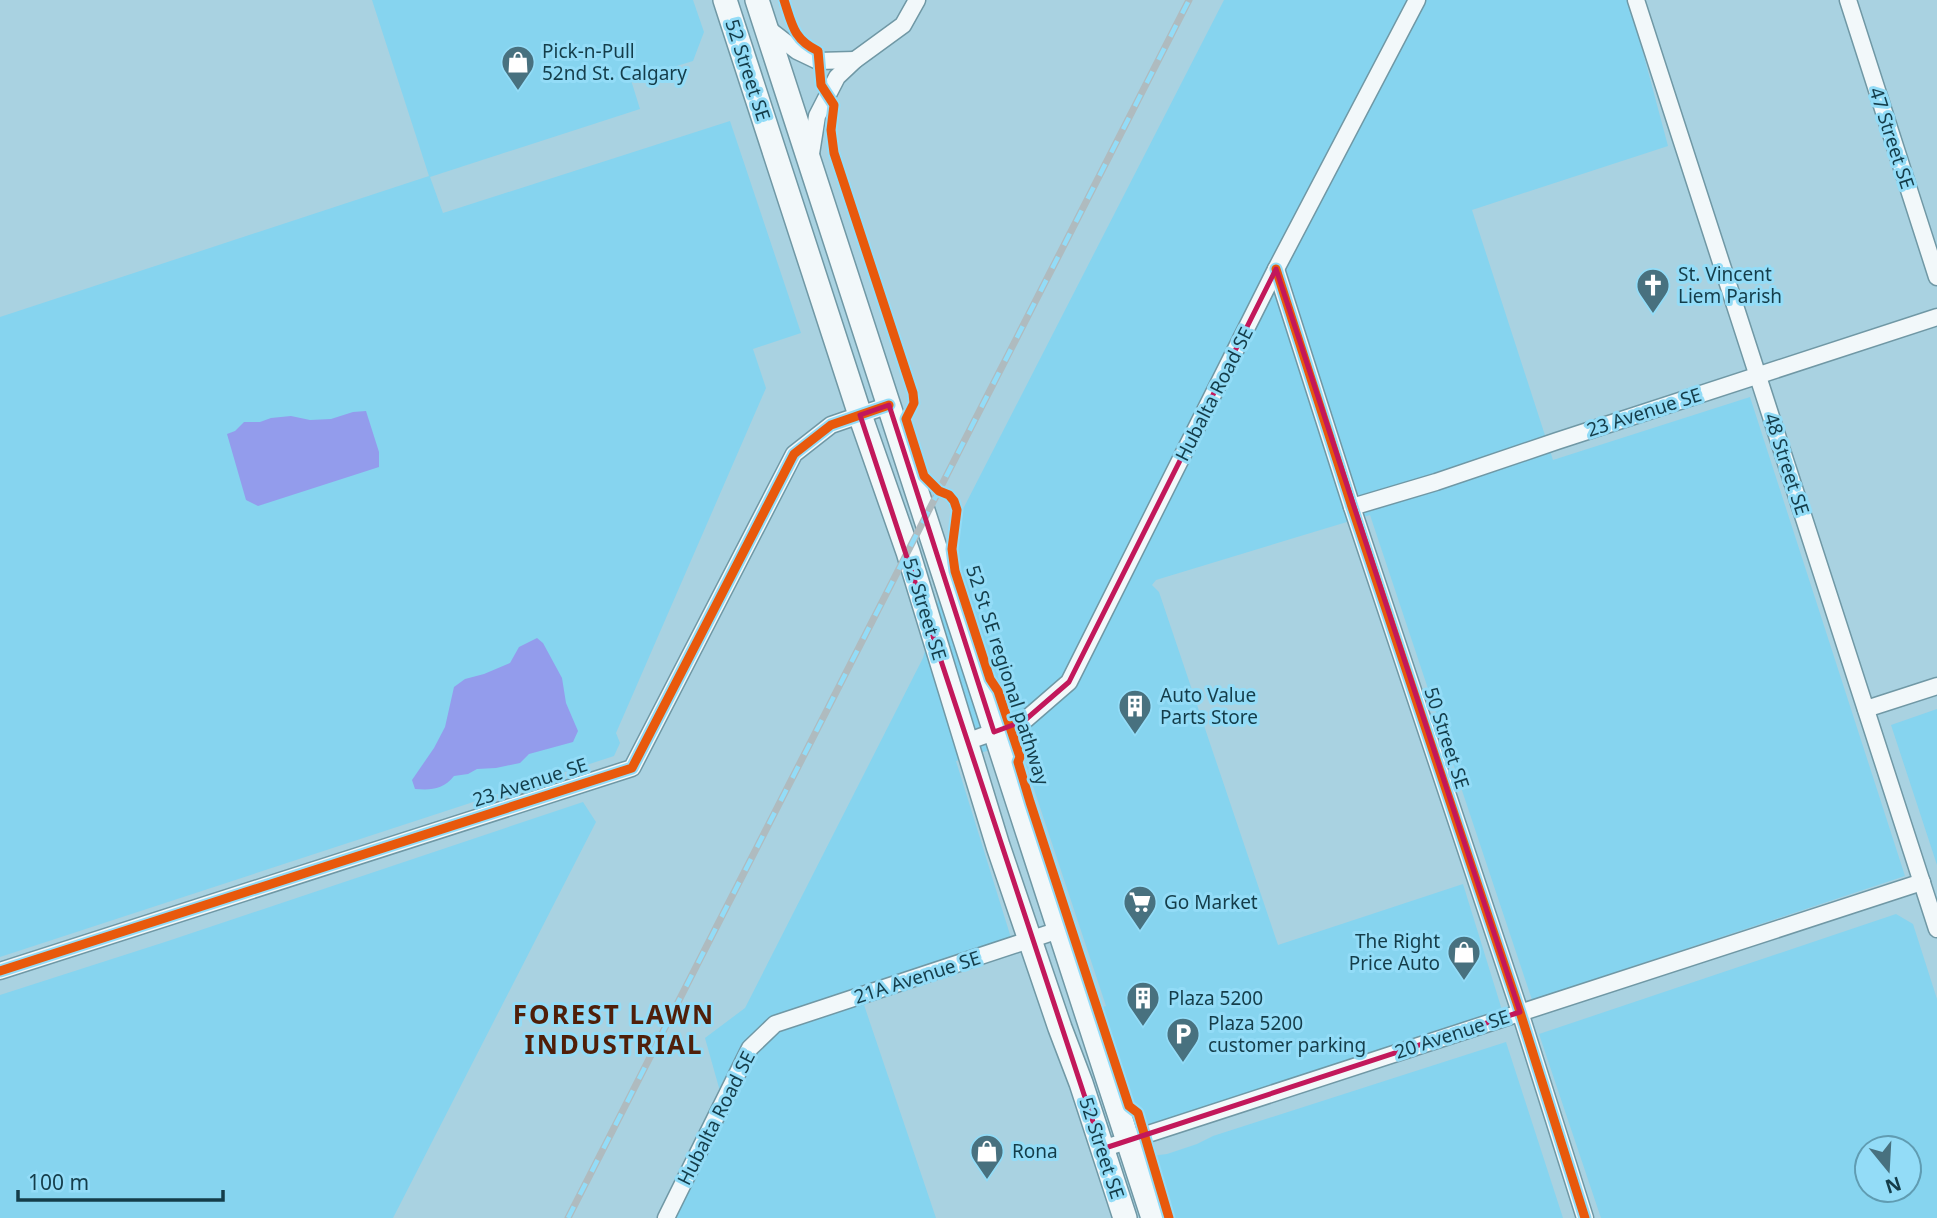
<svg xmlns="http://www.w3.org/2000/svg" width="1937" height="1218" viewBox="0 0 1937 1218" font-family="'Noto Sans',sans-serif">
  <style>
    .built { fill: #86d4ef; fill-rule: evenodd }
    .water { fill: #939cec }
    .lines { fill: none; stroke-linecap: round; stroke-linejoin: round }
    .minor-casing { stroke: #7098a5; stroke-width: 19 }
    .secondary-casing { stroke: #7098a5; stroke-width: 26 }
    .minor { stroke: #f2f8fa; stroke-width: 16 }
    .secondary { stroke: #f2f8fa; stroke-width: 23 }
    .rail-casing { stroke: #afbbbf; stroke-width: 7 }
    .rail { stroke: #93dcf7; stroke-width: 4.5; stroke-dasharray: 13; stroke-linecap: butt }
    .cycleway-casing { stroke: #93dcf7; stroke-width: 13 }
    .cycleway { stroke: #e8590c; stroke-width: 9 }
    .marked { fill: none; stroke: #c2185b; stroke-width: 5; stroke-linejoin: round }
    .labels { text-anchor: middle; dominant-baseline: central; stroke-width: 6; stroke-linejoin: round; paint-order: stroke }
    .poi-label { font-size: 19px; fill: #143d4a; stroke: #93dcf7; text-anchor: start }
    .street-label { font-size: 19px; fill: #143d4a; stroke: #93dcf7 }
    .district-label { font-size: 26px; font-weight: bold; letter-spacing: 2px; fill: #501f09; stroke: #93dcf7 }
  </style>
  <rect width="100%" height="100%" fill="#a9d2e1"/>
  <!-- built -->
  <g class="built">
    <path d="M372 0H693L704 32 693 61 631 80 640 109 430 177 443 213 730 121 801 333 753 349 766 388 616 733 620 743 614 756 0 957V317L429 176Z"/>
    <path d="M1224 0H1629L1668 146 1472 210 1553 460 1750 397 1905 876 1532 1000 1370 515 1156 580 1152 585 1159 592 1278 945 1463 884 1502 1010 1323 1077 1144 1135 1138 1113 1129 1106 1098 1009 1106 1006 1026 765 1023 739 956 761 1012 941 861 996 936 1218H666L723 1102 705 1038 745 1008 923 658 961 513Z"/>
    <path d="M1937 709V865L1891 725Z"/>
    <path d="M583 802 596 822 393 1218H0V995L168 941Z"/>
    <path d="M1896 914 1913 924 1937 999V1218H1601L1539 1034ZM1867 1148H1909V1190H1867Z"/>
    <path d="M1506 1042 1563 1218H1171L1151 1156 1167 1154 1197 1144 1213 1136Z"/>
  </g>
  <!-- water -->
  <g class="water">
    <path d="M366 411 379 452V467L258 506 246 500 227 434 235 431 244 422H260L271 418 291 416 310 420 331 419 353 412Z"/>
    <path d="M537 638 543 643 562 678 566 703 578 731 573 742 529 754 520 763 496 768 477 769 468 774 454 776C443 790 431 790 415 789L412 780 434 748 445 727 454 687 465 679 484 674 510 663 519 647Z"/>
  </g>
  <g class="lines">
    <defs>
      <g id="minor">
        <path d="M1636 0 1937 929"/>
        <path d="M1848 0 1937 277"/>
        <path d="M766 27 797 51 818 61 855 60"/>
        <path d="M810 160 817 116 837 77 855 60 903 25 917 0"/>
        <path d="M1276 269 1352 507 1520 1012 1585 1218"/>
        <path d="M1352 507 1436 482 1557 441 1937 317"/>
        <path d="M1866 709 1937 686"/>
        <path d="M966 742 1024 721 1069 682 1276 269 1417 0"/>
        <path d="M0 971 632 768 794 454 831 425 889 405"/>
        <path d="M1102 1149 1922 882"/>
        <path d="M666 1218 750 1048 775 1024 1059 930"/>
      </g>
      <g id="secondary">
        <path d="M725 0 860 415 908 552 998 846 1060 1028 1081 1083 1125 1218"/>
        <path d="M757 0 1153 1218"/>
      </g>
    </defs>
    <!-- minor casing -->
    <use href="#minor" class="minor-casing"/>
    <!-- secondary casing -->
    <use href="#secondary" class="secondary-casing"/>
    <!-- minor -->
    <use href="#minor" class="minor"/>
    <!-- secondary -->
    <use href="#secondary" class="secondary"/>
    <defs>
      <path id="rail" d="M568 1218 1189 0"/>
    </defs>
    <!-- rail casing -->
    <use href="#rail" class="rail-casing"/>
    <!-- rail -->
    <use href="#rail" class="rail"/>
    <defs>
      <g id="cycleway">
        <path d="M784 0C792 24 793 39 818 51L821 85 834 105 831 130 834 153 913 393 914 403 906 419 924 476 939 491 949 495 954 501 957 510 952 549 955 571 990 679 998 691 1020 757 1018 762 1030 802 1129 1106 1138 1113 1169 1218"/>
        <path d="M1276 269 1352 507 1520 1012 1585 1218"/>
        <path d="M0 971 632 768 794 454 831 425 889 405"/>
      </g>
    </defs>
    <!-- cycleway casing -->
    <use href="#cycleway" class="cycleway-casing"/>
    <!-- cycleway -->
    <use href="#cycleway" class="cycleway"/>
  </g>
  <!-- marked area -->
  <path class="marked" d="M1276 269 1520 1012 1102 1149 860 415 889 405 994 732 1024 721 1069 682Z"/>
  <!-- icons -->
  <defs>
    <symbol id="shop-pin" viewBox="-11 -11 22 30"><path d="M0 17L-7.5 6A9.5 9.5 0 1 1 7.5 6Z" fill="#48717f" stroke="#93dcf7"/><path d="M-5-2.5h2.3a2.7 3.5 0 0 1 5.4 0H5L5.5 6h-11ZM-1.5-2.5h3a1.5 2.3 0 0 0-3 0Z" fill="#fff"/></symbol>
    <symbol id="church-pin" viewBox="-11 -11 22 30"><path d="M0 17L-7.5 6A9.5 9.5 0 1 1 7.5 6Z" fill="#48717f" stroke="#93dcf7"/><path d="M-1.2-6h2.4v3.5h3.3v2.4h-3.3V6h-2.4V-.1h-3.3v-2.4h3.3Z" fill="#fff"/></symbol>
    <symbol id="building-pin" viewBox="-11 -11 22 30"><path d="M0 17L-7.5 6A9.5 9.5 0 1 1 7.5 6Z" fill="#48717f" stroke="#93dcf7"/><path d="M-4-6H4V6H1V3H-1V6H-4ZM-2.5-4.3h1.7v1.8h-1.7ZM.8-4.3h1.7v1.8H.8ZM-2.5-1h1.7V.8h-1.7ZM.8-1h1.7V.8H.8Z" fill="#fff"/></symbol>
    <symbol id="supermarket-pin" viewBox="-11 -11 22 30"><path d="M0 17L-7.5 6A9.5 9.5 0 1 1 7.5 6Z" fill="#48717f" stroke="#93dcf7"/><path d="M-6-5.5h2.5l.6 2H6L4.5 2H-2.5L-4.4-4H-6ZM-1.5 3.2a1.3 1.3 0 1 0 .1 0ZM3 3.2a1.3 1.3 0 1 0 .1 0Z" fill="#fff"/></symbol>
    <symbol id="parking-pin" viewBox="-11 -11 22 30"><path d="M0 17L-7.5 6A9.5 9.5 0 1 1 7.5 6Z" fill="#48717f" stroke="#93dcf7"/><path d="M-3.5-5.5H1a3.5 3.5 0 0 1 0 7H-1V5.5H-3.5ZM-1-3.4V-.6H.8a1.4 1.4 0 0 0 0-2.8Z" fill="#fff"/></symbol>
  </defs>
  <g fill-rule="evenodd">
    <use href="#shop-pin" x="499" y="43" width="38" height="52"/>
    <use href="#church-pin" x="1634" y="266" width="38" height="52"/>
    <use href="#building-pin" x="1116" y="687" width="38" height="52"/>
    <use href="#supermarket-pin" x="1121" y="883" width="38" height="52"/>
    <use href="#shop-pin" x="1445" y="933" width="38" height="52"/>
    <use href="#building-pin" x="1124" y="979" width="38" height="52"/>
    <use href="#parking-pin" x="1164" y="1015" width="38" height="52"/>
    <use href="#shop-pin" x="968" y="1132" width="38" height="52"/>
  </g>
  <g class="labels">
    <!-- poi labels -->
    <g class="poi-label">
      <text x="542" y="51">Pick-n-Pull<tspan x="542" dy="22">52nd St. Calgary</tspan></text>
      <text x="1678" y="274">St. Vincent<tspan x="1678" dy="22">Liem Parish</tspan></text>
      <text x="1160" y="695">Auto Value<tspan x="1160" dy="22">Parts Store</tspan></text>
      <text x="1164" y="902">Go Market</text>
      <text x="1440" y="941" text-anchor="end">The Right<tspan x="1440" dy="22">Price Auto</tspan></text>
      <text x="1168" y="998">Plaza 5200</text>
      <text x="1208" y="1023">Plaza 5200<tspan x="1208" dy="22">customer parking</tspan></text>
      <text x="1012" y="1151">Rona</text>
    </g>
    <!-- street labels -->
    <g class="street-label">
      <text transform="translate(748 70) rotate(72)">52 Street SE</text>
      <text transform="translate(1892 138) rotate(72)">47 Street SE</text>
      <text transform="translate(1214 394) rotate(-63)">Hubalta Road SE</text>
      <text transform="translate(1644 412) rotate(-18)">23 Avenue SE</text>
      <text transform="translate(1787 464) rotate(72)">48 Street SE</text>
      <text transform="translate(925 609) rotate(73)">52 Street SE</text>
      <text transform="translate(1008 675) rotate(72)">52 St SE regional pathway</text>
      <text transform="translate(1447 738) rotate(72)">50 Street SE</text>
      <text transform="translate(530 782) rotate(-18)">23 Avenue SE</text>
      <text transform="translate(917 977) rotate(-18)">21A Avenue SE</text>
      <text transform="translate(1452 1034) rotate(-18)">20 Avenue SE</text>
      <text transform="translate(716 1118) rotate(-63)">Hubalta Road SE</text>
      <text transform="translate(1102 1148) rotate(72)">52 Street SE</text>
    </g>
    <!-- district labels -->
    <g class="district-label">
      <text x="614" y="1014">FOREST LAWN<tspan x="614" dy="30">INDUSTRIAL</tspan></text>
    </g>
  </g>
  <!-- north arrow -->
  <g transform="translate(1888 1169) rotate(162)"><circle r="33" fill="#93dcf7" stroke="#609cb2" stroke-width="2"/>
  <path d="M0-5L12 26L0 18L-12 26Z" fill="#48717f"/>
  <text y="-10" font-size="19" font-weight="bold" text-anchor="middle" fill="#143d4a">N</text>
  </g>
  <!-- scale -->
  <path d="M18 1190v10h205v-10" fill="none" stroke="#143d4a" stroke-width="3.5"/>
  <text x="28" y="1190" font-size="21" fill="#143d4a" stroke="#93dcf7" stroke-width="5" paint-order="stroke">100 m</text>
</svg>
